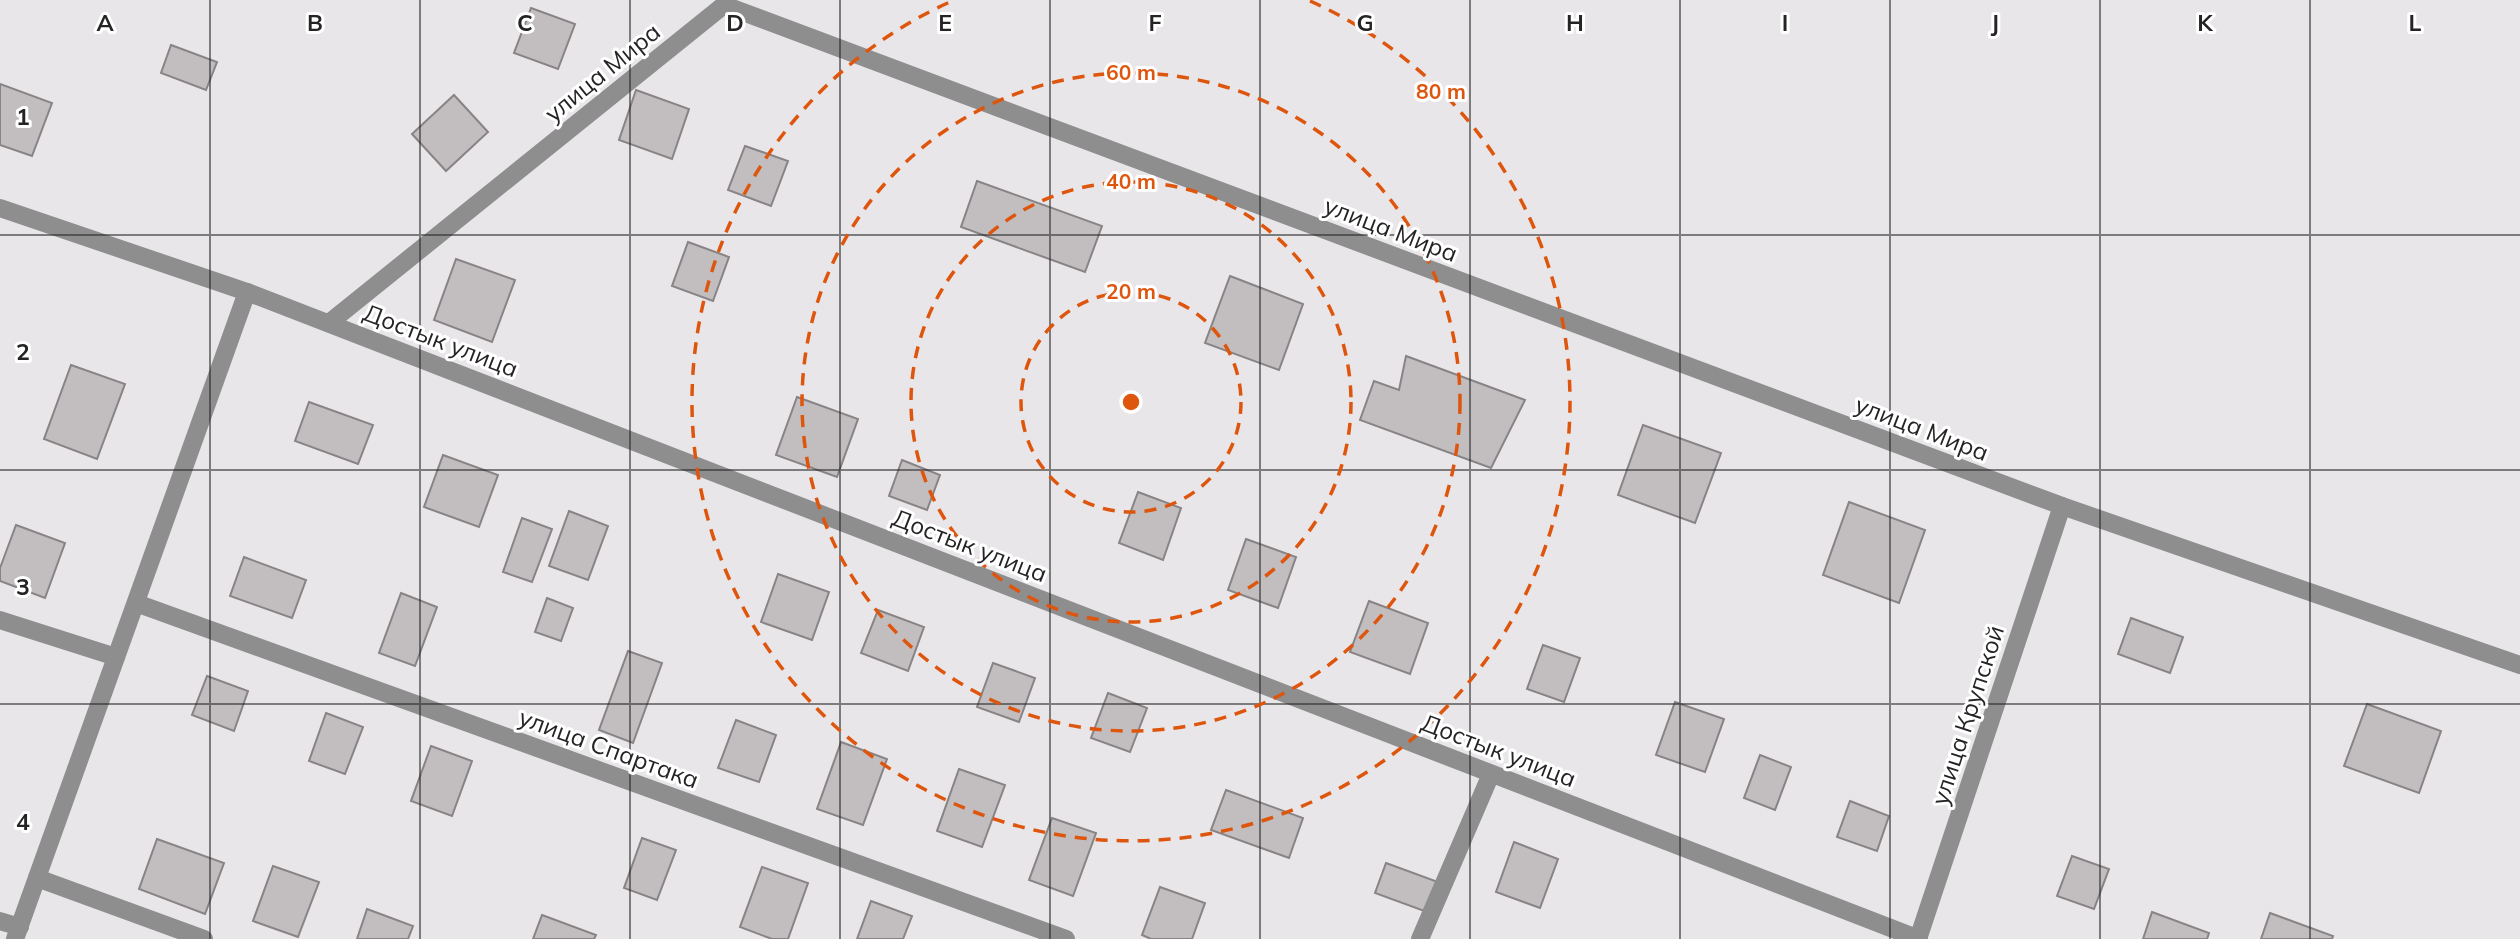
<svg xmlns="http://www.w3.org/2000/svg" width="2520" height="939" viewBox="0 0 2520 939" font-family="Mulish,sans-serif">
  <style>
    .building { fill: #c2bebf; stroke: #888485; stroke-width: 2 }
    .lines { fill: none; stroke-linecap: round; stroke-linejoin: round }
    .lane { stroke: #8e8e8f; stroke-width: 18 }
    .street { stroke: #8e8e8f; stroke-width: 18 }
    .grid { fill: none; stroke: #252425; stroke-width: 2; stroke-opacity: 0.55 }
    .ring { fill: none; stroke: #de560d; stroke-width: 3.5; stroke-dasharray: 12 9 }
    .labels { text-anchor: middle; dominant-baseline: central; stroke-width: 6; stroke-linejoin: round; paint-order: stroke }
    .street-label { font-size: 24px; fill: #252425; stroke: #fff }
    .grid-label { font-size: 23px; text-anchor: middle; font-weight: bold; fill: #252425; stroke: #fff; stroke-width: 6; stroke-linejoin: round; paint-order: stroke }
    .centre { fill: #de560d; stroke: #fff; stroke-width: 3.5 }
    .ring-label { font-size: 21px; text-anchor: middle; font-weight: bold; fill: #de560d; stroke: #fff; stroke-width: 6; stroke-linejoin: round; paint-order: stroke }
  </style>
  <rect width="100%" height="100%" fill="#e9e6e9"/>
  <!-- building -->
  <g class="building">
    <path d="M531 8 575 24 558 69 514 53Z"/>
    <path d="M171 45 217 62 206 90 161 73Z"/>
    <path d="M0 84 52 103 32 156 0 145Z"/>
    <path d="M636 90 689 109 672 159 619 140Z"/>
    <path d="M454 95 488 132 446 171 412 134Z"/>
    <path d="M745 146 788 161 771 206 728 190Z"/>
    <path d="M977 181 1102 226 1085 272 961 227Z"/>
    <path d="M688 242 729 257 713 301 672 286Z"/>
    <path d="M456 259 515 280 492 342 434 320Z"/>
    <path d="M1230 276 1303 304 1279 370 1205 343Z"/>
    <path d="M1406 356 1525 400 1491 468 1360 420 1374 381 1399 390Z"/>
    <path d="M71 365 125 384 97 459 44 439Z"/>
    <path d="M797 397 858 419 837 477 776 455Z"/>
    <path d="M309 402 373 425 358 464 295 441Z"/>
    <path d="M1643 425 1721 453 1695 523 1618 495Z"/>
    <path d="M443 455 498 475 479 527 424 507Z"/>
    <path d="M902 460 940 475 927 510 889 496Z"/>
    <path d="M1138 492 1181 508 1163 560 1119 543Z"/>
    <path d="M1849 502 1925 530 1899 603 1823 575Z"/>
    <path d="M569 511 608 526 588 580 549 566Z"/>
    <path d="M522 518 552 529 532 582 503 572Z"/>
    <path d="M16 525 65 543 45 598 0 581V568Z"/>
    <path d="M1246 539 1296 557 1278 608 1228 590Z"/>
    <path d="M244 557 306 580 292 618 230 596Z"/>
    <path d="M778 574 829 592 812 640 761 622Z"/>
    <path d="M401 593 437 607 415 666 379 653Z"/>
    <path d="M547 598 573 608 561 641 535 632Z"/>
    <path d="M1369 601 1428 623 1410 674 1350 652Z"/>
    <path d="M878 610 924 627 908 671 861 653Z"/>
    <path d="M2131 618 2183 637 2170 673 2118 654Z"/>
    <path d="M1543 645 1580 658 1564 702 1527 689Z"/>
    <path d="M628 651 662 663 633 743 599 730Z"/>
    <path d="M993 663 1035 678 1019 722 977 707Z"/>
    <path d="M207 676 248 691 234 731 192 715Z"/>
    <path d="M1108 693 1147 708 1130 752 1091 738Z"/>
    <path d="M1675 702 1724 719 1705 772 1656 755Z"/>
    <path d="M2367 704 2441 731 2419 793 2344 766Z"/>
    <path d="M326 713 363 727 345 774 309 761Z"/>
    <path d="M736 720 776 735 759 782 718 768Z"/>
    <path d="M841 742 887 759 863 825 817 809Z"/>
    <path d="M431 746 472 761 452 816 411 801Z"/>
    <path d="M1760 755 1791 767 1775 810 1744 798Z"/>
    <path d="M959 769 1005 785 982 847 937 831Z"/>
    <path d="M1226 790 1303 818 1289 858 1211 830Z"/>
    <path d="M1850 801 1889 816 1877 851 1837 837Z"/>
    <path d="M1052 818 1096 833 1073 896 1029 880Z"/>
    <path d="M642 838 676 850 657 900 624 888Z"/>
    <path d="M157 839 224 863 205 914 139 889Z"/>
    <path d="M1514 842 1558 859 1540 908 1496 892Z"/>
    <path d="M2072 856 2109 869 2094 909 2057 896Z"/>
    <path d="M1386 863 1438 882 1427 912 1375 893Z"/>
    <path d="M273 866 319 882 298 937 253 921Z"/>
    <path d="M762 867 808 883 788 939H772L740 927Z"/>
    <path d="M1160 887 1205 903 1192 939H1151L1142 935Z"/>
    <path d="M871 901 912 916 903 939H857Z"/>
    <path d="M367 909 413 926 408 939H357Z"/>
    <path d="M2152 912 2209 933 2207 939H2143Z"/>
    <path d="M2270 913 2333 936 2332 939H2261Z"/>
    <path d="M542 915 596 935 594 939H533Z"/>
  </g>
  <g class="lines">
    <!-- lane -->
    <g class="lane">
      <path d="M0 620 116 657"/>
      <path d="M0 921 20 927"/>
    </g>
    <!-- street -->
    <g class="street">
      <path d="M0 208 247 292 1919 939"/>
      <path d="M329 323 724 5 2062 506 2520 665"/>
      <path d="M136 603 1066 939"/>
      <path d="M37 878 204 939"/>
      <path d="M15 939 247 292"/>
      <path d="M1420 939 1491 774"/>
      <path d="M1918 939 2062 506"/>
    </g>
  </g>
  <!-- grid -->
  <path class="grid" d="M210 0V939M420 0V939M630 0V939M840 0V939M1050 0V939M1260 0V939M1470 0V939M1680 0V939M1890 0V939M2100 0V939M2310 0V939M0 235H2520M0 470H2520M0 704H2520"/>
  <!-- distance rings -->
  <g class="ring">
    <circle cx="1131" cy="402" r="110"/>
    <circle cx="1131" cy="402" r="220"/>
    <circle cx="1131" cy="402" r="329"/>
    <path d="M1310 1A439 439 0 1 1 952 1"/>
  </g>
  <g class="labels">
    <!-- street labels -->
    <g class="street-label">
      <text transform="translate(602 72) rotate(-39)">улица Мира</text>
      <text transform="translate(1391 229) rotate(21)">улица Мира</text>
      <text transform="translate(441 340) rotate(21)">Достык улица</text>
      <text transform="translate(1922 428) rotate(21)">улица Мира</text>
      <text transform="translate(970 545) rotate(21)">Достык улица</text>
      <text transform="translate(1967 715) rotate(-72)">улица Крупской</text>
      <text transform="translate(609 748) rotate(20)">улица Спартака</text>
      <text transform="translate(1499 750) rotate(21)">Достык улица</text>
    </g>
  </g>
  <g class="grid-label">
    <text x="105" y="31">A</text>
    <text x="315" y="31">B</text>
    <text x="525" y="31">C</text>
    <text x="735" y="31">D</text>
    <text x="945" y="31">E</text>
    <text x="1155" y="31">F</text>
    <text x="1365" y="31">G</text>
    <text x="1575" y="31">H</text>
    <text x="1785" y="31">I</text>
    <text x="1995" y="31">J</text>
    <text x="2205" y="31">K</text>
    <text x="2415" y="31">L</text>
    <text x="23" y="125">1</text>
    <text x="23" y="360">2</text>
    <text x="23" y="595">3</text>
    <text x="23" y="830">4</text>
  </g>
  <circle cx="1131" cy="402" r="10" class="centre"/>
  <g class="ring-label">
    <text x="1131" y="80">60 m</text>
    <text x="1441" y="99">80 m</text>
    <text x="1131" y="189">40 m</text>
    <text x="1131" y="299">20 m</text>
  </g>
</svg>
